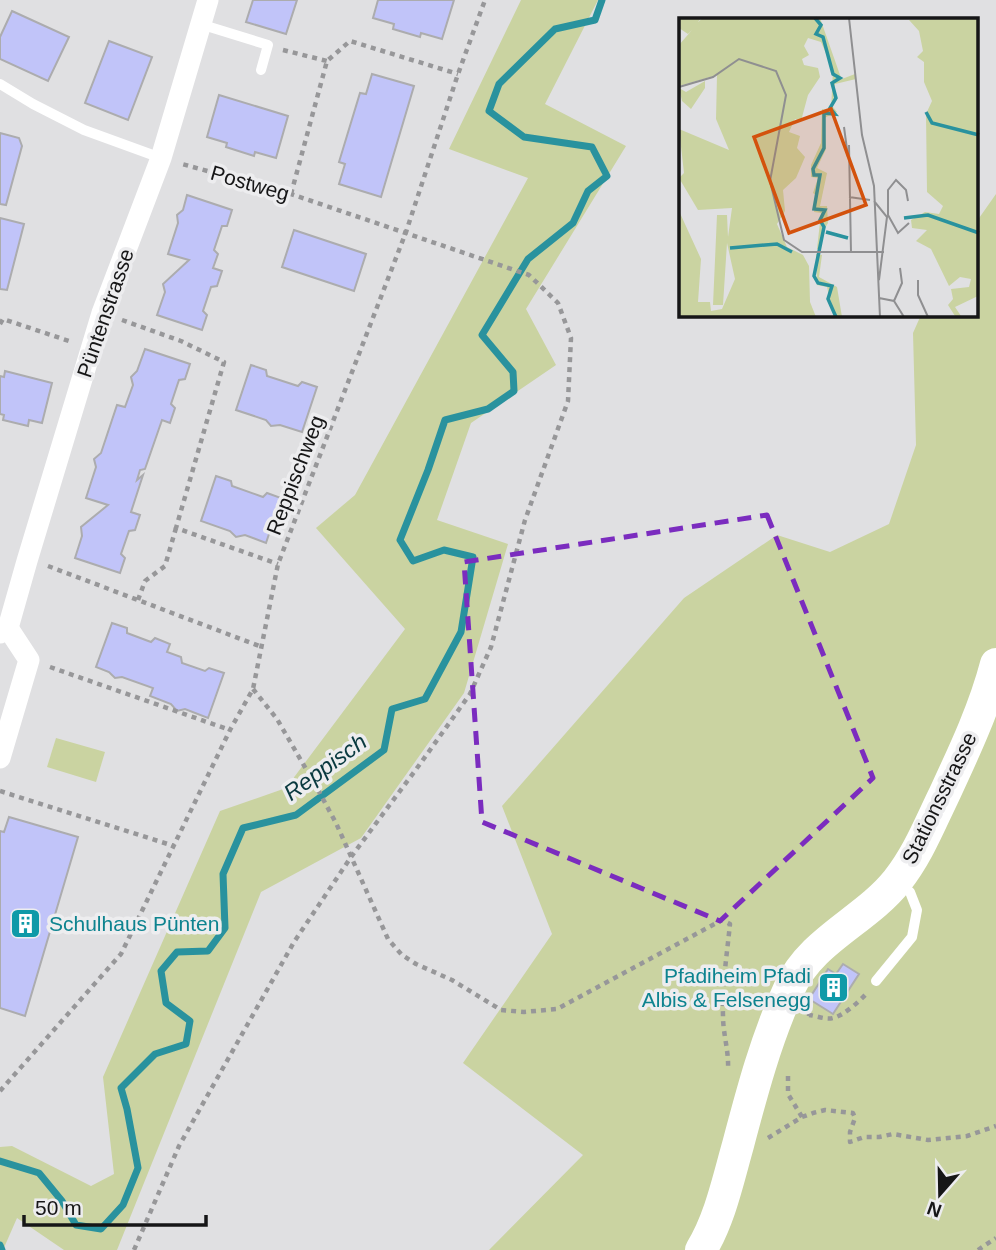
<svg xmlns="http://www.w3.org/2000/svg" width="996" height="1250" viewBox="0 0 996 1250" font-family="Helvetica,sans-serif">
  <style>
    .green { fill: #cad3a1 }
    .lines { fill: none; stroke-linecap: round; stroke-linejoin: round }
    .stream { stroke: #29929e; stroke-width: 7 }
    .building { fill: #c1c4f9; stroke: #acacae; stroke-width: 2 }
    .path { stroke: #979799; stroke-width: 4.5; stroke-dasharray: 5 5; stroke-linecap: butt }
    .lane { stroke: #fff; stroke-width: 10 }
    .street { stroke: #fff; stroke-width: 21 }
    .secondary { stroke: #fff; stroke-width: 32 }
    .marked { fill: none; stroke: #7b2cbf; stroke-width: 5; stroke-dasharray: 14 9; stroke-linejoin: round }
    .labels { text-anchor: middle; dominant-baseline: central; stroke-width: 7; stroke-linejoin: round; paint-order: stroke }
    .street-label { font-size: 21px; fill: #161617; stroke: #ededef }
    .culture-label { font-size: 21px; fill: #0d838f; stroke: #ededef; text-anchor: start }
    .water-label { font-size: 23px; font-style: italic; fill: #09393f; stroke: #ededef }
    .inset-river { fill: none; stroke: #29929e; stroke-width: 3.5 }
    .inset-road { fill: none; stroke: #8f8f91; stroke-width: 2 }
    .view { fill: #d3520d; fill-opacity: 0.15; stroke: #d3520d; stroke-width: 3.5 }
    .inset-edge { fill: none; stroke: #161617; stroke-width: 3.5 }
  </style>
  <rect width="100%" height="100%" fill="#e0e0e2"/>
  <!-- green -->
  <g class="green">
    <path d="M521 0H598L545 104 626 146 526 309 556 365 471 423 437 520 508 544 464 693 361 838 261 892 117 1250H64L17 1218 3 1250H0V1147L12 1146 91 1186 114 1174 103 1077 220 811 286 788 405 629 316 528 355 495 528 178 449 149Z"/>
    <path d="M996 194V1250H489L583 1155 463 1063 552 934 502 806 684 598 777 535 830 552 889 524 916 445 913 333 921 315H977V221Z"/>
    <path d="M56 738 105 752 96 782 47 767Z"/>
  </g>
  <g class="lines">
    <!-- stream -->
    <g class="stream">
      <path d="M0 1161 39 1173 62 1201 76 1225 101 1229 123 1205 138 1168 127 1109 121 1088 155 1054 186 1044 190 1021 166 1003 161 971 177 952 208 951 225 928 223 874 243 828 296 815 384 750 392 709 425 699 461 632 473 557 444 550 413 561 400 540 428 470 445 420 488 409 514 391 513 372 482 335 528 259 573 223 588 191 607 176 592 147 524 137 489 111 499 84 555 29 595 20 602 0"/>
      <path d="M0 1245 2 1250"/>
    </g>
  </g>
  <!-- building -->
  <g class="building">
    <path d="M253 0H297L286 34 246 22Z"/>
    <path d="M378 0H454L442 39 421 33 420 37 393 29 394 24 373 18Z"/>
    <path d="M12 11 69 37 48 81 0 59V37Z"/>
    <path d="M109 41 152 57 128 120 85 103Z"/>
    <path d="M372 74 414 86 381 197 339 184 345 164 339 162 360 93 366 94Z"/>
    <path d="M219 95 288 116 276 158 255 152 254 156 226 147 227 143 207 137Z"/>
    <path d="M0 133 19 138 22 146 6 205 0 204Z"/>
    <path d="M187 195 232 210 227 226H222L214 250 218 254 213 268 222 271 217 286 211 287 203 311 207 315 202 330 157 315 165 292 163 284 189 260 168 254 178 223 177 215 183 210Z"/>
    <path d="M0 218 24 224 7 290 0 289Z"/>
    <path d="M294 230 366 254 354 291 282 267Z"/>
    <path d="M145 349 190 364 185 379 179 380 171 404 175 408 170 423 162 420 145 469 140 470 137 480 143 475 131 512 140 515 135 530 129 531 121 554 125 558 120 573 75 558 82 536 81 527 108 505 86 498 96 467 94 459 101 453 117 405 125 407 133 385 131 377 137 371Z"/>
    <path d="M251 365 266 370 267 376 298 386 302 382 317 387 302 432 280 425 271 426 266 420 236 410Z"/>
    <path d="M5 371 52 383 42 423 29 420 28 426 3 420 4 415 0 414V376L4 377Z"/>
    <path d="M216 476 231 481 232 486 263 497 267 493 281 498 266 543 245 535 236 537 230 531 201 521Z"/>
    <path d="M112 623 127 628V633L151 642 155 638 170 644 167 652 181 657 182 663 205 671 209 668 224 673 208 718 185 709 177 711 171 704 150 696 153 688 122 677 115 678 109 672 96 667Z"/>
    <path d="M9 817 78 837 25 1016 0 1008V831L4 832Z"/>
    <path d="M843 964 859 974 833 1014 809 999 828 969 836 974Z"/>
  </g>
  <g class="lines">
    <!-- path -->
    <g class="path">
      <path d="M283 50 327 61"/>
      <path d="M291 194 327 61 350 41 458 74"/>
      <path d="M122 320 181 341 224 362 176 528 278 564"/>
      <path d="M0 324 3 319 72 342"/>
      <path d="M48 566 262 647"/>
      <path d="M138 600 145 581 165 566 176 528"/>
      <path d="M50 667 230 730"/>
      <path d="M253 689 277 719 317 788 336 823 388 939 402 955 416 964 452 980 501 1010 524 1012 557 1009 722 920 730 924C727 954 722 985 723 1016 723 1034 729 1051 728 1070"/>
      <path d="M0 791 174 846"/>
      <path d="M809 1016V1015C817 1016 826 1020 833 1018 843 1016 860 1001 867 993"/>
      <path d="M788 1076V1094L802 1117"/>
      <path d="M0 1091 121 954 230 730 253 689 278 564 406 232 458 74 485 0"/>
      <path d="M768 1138 802 1117 813 1113 825 1110 853 1113 855 1118 850 1132V1142L864 1137H879L893 1134 928 1140 967 1136 996 1126"/>
      <path d="M134 1250 179 1146 294 942 351 857 420 764 470 694 491 647 525 520 568 401 571 338 558 303 529 275 291 194 182 164"/>
      <path d="M978 1250 996 1238"/>
    </g>
    <!-- lane -->
    <g class="lane">
      <path d="M200 24 268 45 261 70"/>
      <path d="M0 84 33 104 84 130 161 158"/>
      <path d="M876 981 912 937 917 910 910 892 899 883"/>
    </g>
    <!-- street -->
    <g class="street">
      <path d="M0 633 8 628 27 561 102 313 161 158 208 0"/>
      <path d="M0 758 29 660 8 628"/>
    </g>
    <!-- secondary -->
    <path class="secondary" d="M701 1250C720 1219 728 1180 738 1145 752 1092 766 1039 789 989 811 940 865 921 897 881 917 856 929 826 943 797 963 754 984 710 996 664"/>
  </g>
  <!-- marked area -->
  <path class="marked" d="M767 515 873 778 720 921 482 822 464 562Z"/>
  <!-- icons -->
  <defs>
    <symbol id="building-square" viewBox="-11 -11 22 22"><rect x="-9" y="-9" width="18" height="18" rx="4" fill="#0f9aa8" stroke="#ededef"/><path d="M-4-6H4V6H1V3H-1V6H-4ZM-2.5-4.3h1.7v1.8h-1.7ZM.8-4.3h1.7v1.8H.8ZM-2.5-1h1.7V.8h-1.7ZM.8-1h1.7V.8H.8Z" fill="#fff"/></symbol>
  </defs>
  <g fill-rule="evenodd">
    <use href="#building-square" x="8" y="906" width="35" height="35"/>
    <use href="#building-square" x="816" y="970" width="35" height="35"/>
  </g>
  <g class="labels">
    <!-- street labels -->
    <g class="street-label">
      <text transform="translate(250 183) rotate(16)">Postweg</text>
      <text transform="translate(105 313) rotate(-71)">Püntenstrasse</text>
      <text transform="translate(295 475) rotate(-69)">Reppischweg</text>
      <text transform="translate(939 798) rotate(-64)">Stationsstrasse</text>
    </g>
    <!-- culture labels -->
    <g class="culture-label">
      <text x="49" y="923">Schulhaus Pünten</text>
      <text x="811" y="975" text-anchor="end">Pfadiheim Pfadi<tspan x="811" dy="24">Albis &amp; Felsenegg</tspan></text>
    </g>
    <!-- water labels -->
    <g class="water-label">
      <text transform="translate(325 767) rotate(-36)">Reppisch</text>
    </g>
  </g>
  <!-- overview -->
  <g transform="translate(679 18)">
    <rect width="299" height="299" fill="#e0e0e2"/>
    <path d="M0 0H22L19 4 24 0H141L161 57 163 61 176 56 177 61 156 66 154 89 158 94 145 100 147 131 138 150 148 155 141 188H148L149 205 142 217 141 232 138 231 142 195 135 194 138 178 134 175 139 160 132 159V147L142 125 143 91 152 93 154 51 142 24 129 20 125 28 130 37 123 41 125 47 139 50 141 59 129 77 122 103 116 101 110 114 121 118 118 130 126 139 117 160 104 172 106 193 98 206 108 229 124 237 130 248 131 284 137 299H0V193L22 241 19 284H31L32 293 43 291 56 261 48 225 44 287H34L38 197H48L49 219 53 190 19 192 0 160 5 155 0 111 50 132 37 101 38 57 0 68V27L13 12 9 16 0 10ZM299 0V278L276 289 282 298H276L269 287 274 281 272 271 290 269 292 261 281 259 270 268 252 231 237 223 248 212 233 210 232 202 246 194 260 196 264 188 248 174 247 96 253 83 245 64V44L238 39 244 33 240 13 230 2ZM26 63V70L12 91 3 83 0 70 7 74ZM137 236 143 237 140 259 158 269 163 299H155L148 269 138 267Z" fill="#cad3a1"/>
    <path class="inset-river" d="M136 0 142 7 137 16 144 19 154 56 161 60 153 65 157 80 151 90 156 96 145 95V130L134 151 135 157H141L135 191 146 192 141 202 145 209 135 258 139 265 153 268 149 281 157 299M247 94 253 105 300 117M225 200 249 197 300 215M147 214 169 220M51 230 98 226 113 234"/>
    <path class="inset-road" d="M170 0 183 117 195 168 201 299M0 69 34 59 60 41 97 53 107 77 91 163 105 222 123 234H205M165 109 169 139M170 127 172 235M170 179 191 182M195 183 208 199 200 262M229 183 227 172 217 162 209 172V197L219 215 230 205M239 262V277L249 299M200 280 215 283 225 299M215 283 223 265 221 250"/>
    <path class="view" d="M152 91 187 187 110 215 75 119Z"/>
    <rect width="299" height="299" class="inset-edge"/>
  </g>
  <!-- north arrow -->
  <g transform="translate(940 1194) rotate(200)" stroke="#ededef" stroke-width="5" paint-order="stroke">
  <path d="M0-5L12 26L0 18L-12 26Z" fill="#161617"/>
  <text y="-10" font-size="19" font-weight="bold" text-anchor="middle" fill="#161617">N</text>
  </g>
  <!-- scale -->
  <path d="M24 1215v10h182v-10" fill="none" stroke="#161617" stroke-width="3.5"/>
  <text x="35" y="1215" font-size="21" fill="#161617" stroke="#ededef" stroke-width="5" paint-order="stroke">50 m</text>
</svg>
